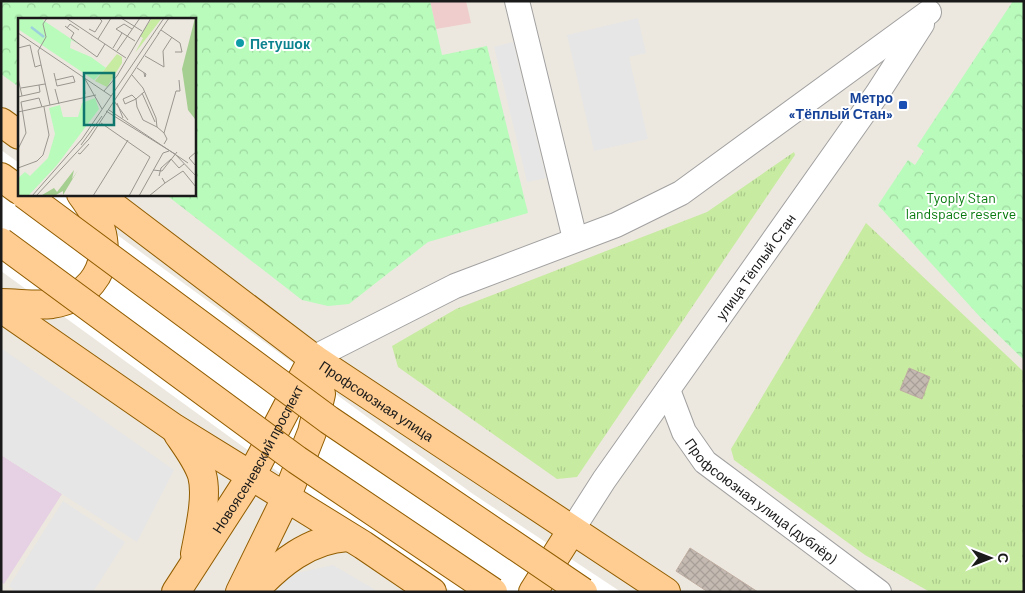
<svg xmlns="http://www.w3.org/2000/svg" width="1025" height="593" viewBox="0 0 1025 593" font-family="Barlow,sans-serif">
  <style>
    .commercial { fill: #efcdcc }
    .industrial { fill: #e6d0e3 }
    .grass { fill: url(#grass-tufts) }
    .park { fill: url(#park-crowns) }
    .parking { fill: #e6e6e6 }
    .pier { fill: #fff }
    .building { fill: url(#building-cross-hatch); stroke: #bfada1 }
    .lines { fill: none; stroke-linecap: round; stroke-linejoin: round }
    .minor-casing { stroke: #a1a1a1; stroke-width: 26 }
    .major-casing { stroke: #915d00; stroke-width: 30 }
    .minor { stroke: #fff; stroke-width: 24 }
    .major { stroke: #ffcd92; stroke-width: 28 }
    .major-bridge-casing { stroke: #915d00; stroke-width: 30; stroke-linecap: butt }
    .major-bridge { stroke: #ffcd92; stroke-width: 28 }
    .culture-dot { fill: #0f9aa8; stroke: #fff; stroke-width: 2 }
    .transit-dot { fill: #1a4fb4; stroke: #fff; stroke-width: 2 }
    .labels { text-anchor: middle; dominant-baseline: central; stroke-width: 4; stroke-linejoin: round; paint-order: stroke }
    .culture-label { font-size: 14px; font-weight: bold; fill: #0d838f; stroke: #fff; text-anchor: start }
    .transit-label { font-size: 14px; font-weight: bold; fill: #164399; stroke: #fff; text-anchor: end }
    .park-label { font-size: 14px; fill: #067a0d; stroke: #fff }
    .street-label { font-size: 14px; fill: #1a1a1a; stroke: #fff }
    .inset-river { fill: none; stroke: #9dd0dd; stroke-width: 2.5 }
    .inset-road { fill: none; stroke: #999690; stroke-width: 1 }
    .view { fill: #0f766e; fill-opacity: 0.15; stroke: #0f766e; stroke-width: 2.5 }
    .inset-edge { fill: none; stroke: #1a1a1a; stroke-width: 2.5 }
  </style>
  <defs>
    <pattern id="grass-tufts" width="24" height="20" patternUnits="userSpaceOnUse" patternTransform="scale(1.25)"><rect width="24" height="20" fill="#c7eba1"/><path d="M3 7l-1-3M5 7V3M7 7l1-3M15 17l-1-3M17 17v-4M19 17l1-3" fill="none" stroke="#aac98a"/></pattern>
    <pattern id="park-crowns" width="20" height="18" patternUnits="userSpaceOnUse" patternTransform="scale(1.25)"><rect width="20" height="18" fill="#b8fbbb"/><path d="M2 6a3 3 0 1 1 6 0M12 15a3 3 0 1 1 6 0" fill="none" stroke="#9ed7a0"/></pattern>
    <pattern id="building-cross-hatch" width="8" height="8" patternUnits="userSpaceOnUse" patternTransform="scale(1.25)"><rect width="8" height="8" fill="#c4bab2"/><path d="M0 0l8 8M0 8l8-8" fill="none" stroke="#a89f98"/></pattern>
  </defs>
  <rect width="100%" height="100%" fill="#ede8df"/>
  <!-- commercial -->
  <path class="commercial" d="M430 1H466L471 23 436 29Z"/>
  <!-- industrial -->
  <path class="industrial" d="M1 455 62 494 4 584 1 582Z"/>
  <!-- grass -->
  <g class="grass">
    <path d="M794 152 795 155 577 477 557 479 398 367 392 346 456 309 707 212Z"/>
    <path d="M866 223 1024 372V592H930L865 555 734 460 731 449Z"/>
  </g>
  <!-- park -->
  <g class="park">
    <path d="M1 1H430L442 55 487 46 528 213 428 242 349 304 328 306 302 300 165 194H194V19H19V87L1 74Z"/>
    <path d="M1013 1H1024V360L981 318 878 205 908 160 915 165 924 151 917 146Z"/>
  </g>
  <!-- parking -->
  <g class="parking">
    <path d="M638 18 646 53 629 57 648 139 594 151 567 35Z"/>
    <path d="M513 42 546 178 527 182 494 47Z"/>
    <path d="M1 348 174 470 137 542 1 455Z"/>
    <path d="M63 501 125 542 93 592H15L9 586Z"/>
    <path d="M333 565 379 592H276L288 575Z"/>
  </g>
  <!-- pier -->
  <path class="pier" d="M1 150 19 163V194H61L473 494 621 592H452L281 474 1 271Z"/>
  <!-- building -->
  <g class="building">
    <path d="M909 368 930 377 922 399 900 390Z"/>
    <path d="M690 548 758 592H708L676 571Z"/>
  </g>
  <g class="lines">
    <defs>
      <g id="minor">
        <path d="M517 1 575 239"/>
        <path d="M313 358 455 286 616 225 681 193 929 12"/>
        <path id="s1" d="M668 390 684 432 705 462 879 592"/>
        <path id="s2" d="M572 530 604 480 877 94 922 24"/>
      </g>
      <g id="major">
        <path d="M1 122 19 135"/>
        <path d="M1 177 19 190"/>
        <path id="s3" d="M97 194 313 358 666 592"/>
        <path d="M1 303C18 303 36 306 52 304 85 299 108 273 103 239 101 224 90 206 81 194"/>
        <path d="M1 308 174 428 363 545 432 592"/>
        <path d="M178 434C187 447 197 460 202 475 208 497 199 532 195 554"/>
        <path id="s4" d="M176 592 251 476 313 358"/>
        <path d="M240 592 286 498 312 432 321 394 313 358"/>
        <path d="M253 592C279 564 309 539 348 537"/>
        <path d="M533 592 572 530"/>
      </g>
    </defs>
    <!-- minor casing -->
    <use href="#minor" class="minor-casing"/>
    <!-- major casing -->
    <use href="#major" class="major-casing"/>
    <!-- minor -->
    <use href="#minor" class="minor"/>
    <!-- major -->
    <use href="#major" class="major"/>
    <defs>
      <g id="major-bridge">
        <path d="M24 194 329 420 583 592"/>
        <path d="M1 242 297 460 493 592"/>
      </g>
    </defs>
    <!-- major-bridge casing -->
    <use href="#major-bridge" class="major-bridge-casing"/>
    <!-- major-bridge -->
    <use href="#major-bridge" class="major-bridge"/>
  </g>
  <!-- markers -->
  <circle class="culture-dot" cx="240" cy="43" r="5"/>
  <rect class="transit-dot" x="898" y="100" width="10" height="10" rx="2.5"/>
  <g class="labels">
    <!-- culture labels -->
    <g class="culture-label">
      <text x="250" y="43">Петушок</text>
    </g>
    <!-- transit labels -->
    <g class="transit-label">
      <text x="893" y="97">Метро<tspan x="893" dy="16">«Тёплый Стан»</tspan></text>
    </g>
    <!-- park labels -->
    <g class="park-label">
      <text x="961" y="197">Tyoply Stan<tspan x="961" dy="16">landspace reserve</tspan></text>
    </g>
    <!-- street labels -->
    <g class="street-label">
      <text stroke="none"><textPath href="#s2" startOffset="321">улица Тёплый Стан</textPath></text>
      <text stroke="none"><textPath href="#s3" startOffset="348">Профсоюзная улица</textPath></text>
      <text stroke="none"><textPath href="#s4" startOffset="156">Новоясеневский проспект</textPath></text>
      <text stroke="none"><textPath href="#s1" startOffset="149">Профсоюзная улица (дублёр)</textPath></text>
    </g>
  </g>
  <!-- overview -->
  <g transform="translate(18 18)">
    <rect width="178" height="178" fill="#ede8df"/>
    <path d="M134 0H144L117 35 125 20 122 18ZM99 36 104 39V45L89 69 77 63Z" fill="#c7eba1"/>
    <path d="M177 0 178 101H177L170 92 164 51ZM56 152 54 161 60 152 45 177V173L38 177H24L36 170 39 174Z" fill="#a5ce91"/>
    <path d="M0 0H22L62 27 53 22 52 30 73 39 88 50 76 62 0 11ZM77 80 81 91 39 147 11 177 0 178V160L7 154 12 158 30 140 37 116 31 90 42 87 45 99H60L64 85Z" fill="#b8fbbb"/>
    <path class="inset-river" d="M13 9 26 19"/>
    <path class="inset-road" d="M29 0 25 6 28 19 20 33 32 87M48 0 108 40M103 0 124 13M47 8 56 15 53 20 79 39 87 26M49 10 52 6 61 12M71 11 77 14 84 3 81 0M114 11 106 6 98 11 117 23M143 12 162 25 164 34H157M0 15 93 78M140 16 151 0M80 21 93 0M0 30 12 27 17 49 23 47M95 30 104 15M99 33 122 0M127 38 146 49 145 33 154 19M119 50 128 56 127 59 126 55M36 55 39 68 57 64 55 58 38 62M114 57 125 70 138 100 139 109 125 102 119 89 118 81 126 74M65 58 67 76M67 61 84 91M3 70 27 66M37 71 41 86M86 73 99 58 133 0M124 75 137 104M114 77 118 81 107 86 105 81ZM4 78 22 74 21 67M0 79 4 78 0 60M96 83 110 102M99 85 105 100M91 92 170 145M88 93 157 136 178 158M0 94 78 77M83 105 132 139 111 178M139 109 146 115 149 121 146 126M146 115 158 73H162L161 62M63 127 84 98M0 131 8 115 3 84 21 80 24 89M60 135 62 136 71 126M177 147 171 140 178 134M0 150 19 143 25 137 31 117 26 89M135 152 144 153 159 134M141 158 143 150 153 141 161 150 166 146M147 165 165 153 178 169M14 178 64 121 146 0M18 178 71 121 141 15M75 178 110 122M121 178 145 135 151 133M131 178 147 165 144 160"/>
    <path class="view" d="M66 55H96V107H66Z"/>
    <rect width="178" height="178" class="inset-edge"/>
  </g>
  <!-- border -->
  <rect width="1025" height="593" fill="none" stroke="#1a1a1a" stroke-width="5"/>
  <!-- north arrow -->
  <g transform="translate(990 558) rotate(90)" stroke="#ffffff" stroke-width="4" paint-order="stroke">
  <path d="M0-4L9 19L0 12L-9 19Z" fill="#1a1a1a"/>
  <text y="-8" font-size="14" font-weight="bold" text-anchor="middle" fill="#1a1a1a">С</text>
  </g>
</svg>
